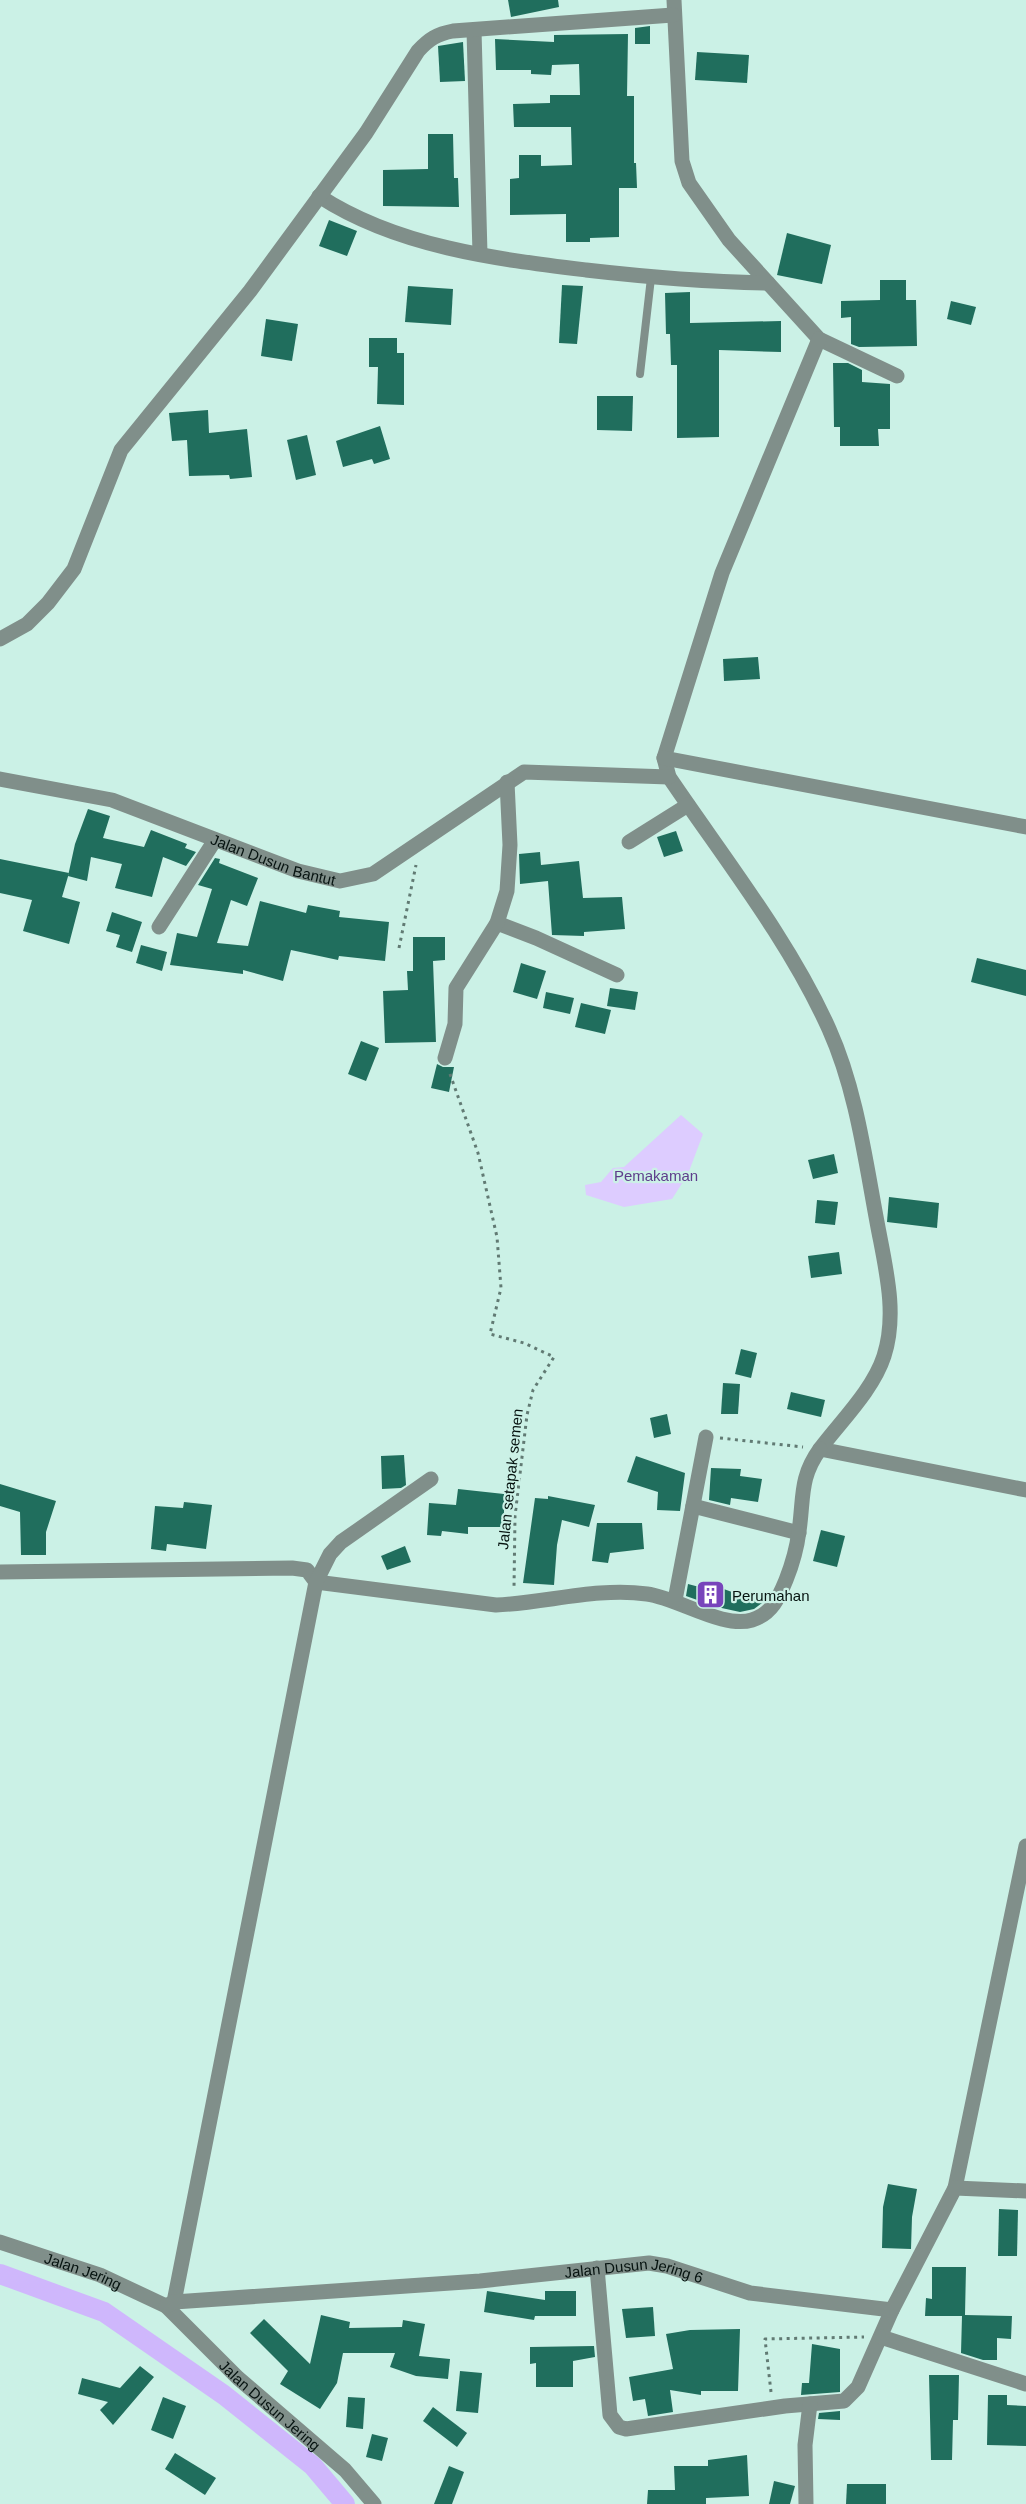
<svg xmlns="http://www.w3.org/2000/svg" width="1026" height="2504" viewBox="0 0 1026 2504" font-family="Arial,sans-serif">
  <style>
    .green { fill: #dcf }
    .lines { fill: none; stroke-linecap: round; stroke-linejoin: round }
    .canal { stroke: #cfb7fc; stroke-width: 20 }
    .building { fill: #206e5d }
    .path { stroke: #617a73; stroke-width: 3; stroke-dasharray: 3 4.5; stroke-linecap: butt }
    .service { stroke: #808f8a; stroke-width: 8 }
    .minor { stroke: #808f8a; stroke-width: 15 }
    .labels { text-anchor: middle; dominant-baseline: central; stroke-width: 4.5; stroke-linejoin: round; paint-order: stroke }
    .street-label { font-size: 15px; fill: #061310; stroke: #cbf1e6 }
    .park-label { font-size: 15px; fill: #5d3c8b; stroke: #cbf1e6 }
    .poi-label { font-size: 15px; fill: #061310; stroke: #cbf1e6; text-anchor: start }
  </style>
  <rect width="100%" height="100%" fill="#cbf1e6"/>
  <!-- green -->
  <path class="green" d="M681 1115 703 1134 688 1174 672 1199 624 1207 586 1195 585 1185 601 1182 613 1168 624 1167Z"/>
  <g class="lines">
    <!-- canal -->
    <path class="canal" d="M0 2274 104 2312 224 2395 313 2466 345 2504"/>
  </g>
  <!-- building -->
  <g class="building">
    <path d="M508 0H558L559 7 511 17Z"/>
    <path d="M650 26V44H635V28Z"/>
    <path d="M628 34 627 96H634V163H636L637 188H619V237L590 238V242H566V214L510 215V179L519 178V155H541V166L572 165 571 127H514L513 104 550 103V95H580L579 64 552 65 551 75 531 74V70H496L495 39 554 42V35Z"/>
    <path d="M463 42 465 81 440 82 438 46Z"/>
    <path d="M697 52 749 55 747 83 695 80Z"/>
    <path d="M428 134H453L454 178H458L459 207 383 206V170L428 169Z"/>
    <path d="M329 220 357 231 347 256 319 246Z"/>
    <path d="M787 233 831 245 822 284 777 275Z"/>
    <path d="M880 280H906V300H916L917 346 859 347 851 344V317L841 318V301L880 300Z"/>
    <path d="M562 285 583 286 577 344 559 343Z"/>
    <path d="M408 286 453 289 451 325 405 322Z"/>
    <path d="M690 292V323L781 321V352L719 350V437L677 438V365H671L670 334H666L665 293Z"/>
    <path d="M951 301 976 307 971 325 947 319Z"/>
    <path d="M266 319 298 324 292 361 261 356Z"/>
    <path d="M369 338H397V353H404V405L377 404 378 367H369Z"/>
    <path d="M833 363H848L862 370V382L890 384V429H878L879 446H840V427H834Z"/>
    <path d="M597 396H633L632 431 597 430Z"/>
    <path d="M208 410 209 433 247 429 252 477 230 479 229 475 189 476 187 440 172 441 169 413Z"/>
    <path d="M380 426 390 459 374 464 372 459 343 467 336 441Z"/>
    <path d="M307 435 316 475 296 480 287 440Z"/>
    <path d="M758 657 760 679 724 681 723 659Z"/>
    <path d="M88 809 110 816 103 838 144 847 151 830 187 844 185 848 196 852 186 866 163 857 152 897 115 888 122 864 91 857 87 881 68 876 75 844Z"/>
    <path d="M676 831 683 851 664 857 657 837Z"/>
    <path d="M540 852 541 865 579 861 583 898 622 897 625 929 584 932V936L552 935 548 881 520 884 519 854Z"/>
    <path d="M215 858 220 859 219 863 258 878 247 906 231 900 217 943 248 946 260 901 306 913 308 905 340 911 339 917 389 922 385 961 339 956 338 960 291 950 283 981 243 970V974L170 965 177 933 197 937 212 889 198 885Z"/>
    <path d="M0 859 69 873 62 897 80 902 69 944 23 931 32 900 0 893Z"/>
    <path d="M112 912 142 922 132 952 116 947 120 935 106 931Z"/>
    <path d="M413 937H445V960L433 961 436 1042 385 1043 383 991 408 990 407 971H413Z"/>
    <path d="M141 945 167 952 162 971 136 963Z"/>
    <path d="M977 958 1026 970V996L971 982Z"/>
    <path d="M521 963 546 971 537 999 513 992Z"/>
    <path d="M610 988 638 992 635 1010 607 1006Z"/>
    <path d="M546 992 574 998 570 1014 543 1008Z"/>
    <path d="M581 1003 611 1010 605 1034 575 1027Z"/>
    <path d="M361 1041 379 1048 366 1081 348 1074Z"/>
    <path d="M437 1064 443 1067H454L449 1092 431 1088Z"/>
    <path d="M834 1154 838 1173 813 1179 808 1160Z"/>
    <path d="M889 1197 939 1203 937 1228 887 1222Z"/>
    <path d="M817 1200 838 1202 835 1225 815 1223Z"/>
    <path d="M839 1252 842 1274 811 1278 808 1256Z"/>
    <path d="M741 1349 757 1353 751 1378 735 1374Z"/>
    <path d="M723 1383 740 1384 738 1414H721Z"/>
    <path d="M791 1392 825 1400 821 1417 787 1409Z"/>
    <path d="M667 1414 671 1434 654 1438 650 1418Z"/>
    <path d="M404 1455 406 1485 401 1488 382 1489 381 1456Z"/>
    <path d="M636 1456 685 1473 680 1511 657 1510 658 1492 627 1482Z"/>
    <path d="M711 1468 741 1469 740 1476 762 1479 758 1502 731 1498 730 1505 709 1500Z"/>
    <path d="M0 1484 56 1501 46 1532V1555H21L20 1512 0 1506Z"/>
    <path d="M458 1489 504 1494V1527H468V1534L442 1531 441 1536 427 1535 429 1503 456 1505Z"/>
    <path d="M548 1496 595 1505 589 1527 562 1520 557 1545 554 1585 523 1583 535 1498 548 1499Z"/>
    <path d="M184 1502 212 1505 206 1549 167 1544 166 1551 151 1549 155 1506 183 1508Z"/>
    <path d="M597 1523H642L644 1549 610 1553 608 1563 592 1561Z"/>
    <path d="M821 1530 845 1536 837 1567 813 1561Z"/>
    <path d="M405 1546 411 1562 387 1570 381 1556Z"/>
    <path d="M688 1584 707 1589 721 1588 762 1603 754 1609 740 1612 717 1607 686 1596Z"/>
    <path d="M888 2184 917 2189 912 2217 911 2249 882 2248 883 2207Z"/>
    <path d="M999 2209 1018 2210 1017 2256H998Z"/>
    <path d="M932 2267H966L965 2315 1012 2316 1011 2339 997 2338V2360H983L961 2353 962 2316H925L926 2298 932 2299Z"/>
    <path d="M487 2291 545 2300V2291H576V2316H535L534 2320 484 2312Z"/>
    <path d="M653 2307 655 2336 626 2338 622 2309Z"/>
    <path d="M321 2315 350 2322 349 2328 402 2327 403 2320 425 2324 419 2356 450 2359 448 2379 416 2376 390 2367 395 2353H343L337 2383 320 2409 280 2384 288 2371 250 2333 264 2319 310 2364Z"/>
    <path d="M740 2329 738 2391H701V2395L670 2390 673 2412 648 2416 645 2399 633 2401 629 2377 673 2369 666 2334 690 2330Z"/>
    <path d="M812 2344 840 2349V2392L801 2395 802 2383H809Z"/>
    <path d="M594 2346 595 2357 573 2361V2387H536V2363L530 2364V2347Z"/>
    <path d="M140 2366 154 2377 113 2425 100 2410 108 2402 78 2394 82 2378 120 2388Z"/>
    <path d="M460 2371 482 2373 478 2413 456 2411Z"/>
    <path d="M929 2375H959L958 2420H953L952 2460H931Z"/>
    <path d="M988 2395H1007V2405L1026 2406V2446L987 2445Z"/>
    <path d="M163 2397 186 2406 173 2439 151 2430Z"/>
    <path d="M348 2397 365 2398 363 2429 346 2427Z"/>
    <path d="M433 2407 467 2433 457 2447 423 2421Z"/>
    <path d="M840 2411V2420L818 2419 819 2413Z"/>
    <path d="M372 2434 388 2438 382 2461 366 2457Z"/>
    <path d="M175 2453 216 2478 205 2495 165 2469Z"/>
    <path d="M747 2455 749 2496 706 2498V2504H647L648 2490H675L674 2466H708V2460Z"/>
    <path d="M449 2466 464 2472 452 2504H434Z"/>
    <path d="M774 2481 795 2486 790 2504H769Z"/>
    <path d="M847 2484H886V2504H846Z"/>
  </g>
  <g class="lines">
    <!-- path -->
    <g class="path">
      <path d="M399 948 416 865"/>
      <path d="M450 1074 478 1153 497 1237 501 1288 490 1334 524 1343 554 1357 533 1390 527 1415 515 1516 514 1588"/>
      <path d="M720 1438 803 1447"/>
      <path d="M771 2392 765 2339 864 2337"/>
    </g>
    <!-- service -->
    <path class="service" d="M640 374 651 278"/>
    <!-- minor -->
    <g class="minor">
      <path d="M674 0 682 161 689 183 729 240 819 339 897 376"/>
      <path d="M474 30 480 254"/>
      <path d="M319 196C397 247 496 259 586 270 647 277 707 282 768 283"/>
      <path d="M819 339 722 573 664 758 669 777C723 857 789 940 829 1029 856 1089 865 1158 877 1222 885 1266 898 1313 884 1356 873 1390 841 1421 820 1449L1026 1490"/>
      <path d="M0 639 27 624 48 603 74 569 121 450 250 291 366 133 418 51C429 39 437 34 453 31L673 15"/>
      <path d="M664 758 1026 827"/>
      <path id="s1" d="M0 779 112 800 298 871 340 881 373 874 524 772 669 777"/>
      <path d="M629 842 688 805"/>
      <path d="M497 923 536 938 617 975"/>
      <path d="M159 927 215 840"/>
      <path d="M445 1058 455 1024 456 988 497 923 507 891 510 845 507 782"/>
      <path d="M693 1506 799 1533"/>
      <path d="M0 1572 292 1568 307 1570 316 1582"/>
      <path d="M316 1582 496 1605C546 1603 597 1587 647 1594 678 1598 723 1629 752 1620 772 1614 779 1597 786 1580 792 1565 797 1547 799 1531 804 1498 799 1478 820 1449"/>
      <path d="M675 1600 706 1437"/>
      <path d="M955 2188 1026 1846"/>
      <path id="s2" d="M0 2242 100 2275 166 2306 238 2378 345 2470 374 2504"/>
      <path d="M597 2268 610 2415 619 2427 626 2429 785 2406 844 2401 858 2387 892 2310"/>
      <path d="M174 2302 316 1582 330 1554 341 1542 431 1479"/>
      <path id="s3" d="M166 2306 174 2302 480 2281 649 2263 667 2266 750 2293 892 2310 955 2188 1026 2191"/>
      <path d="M881 2337 1026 2384"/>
      <path d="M806 2504 805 2445 810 2404"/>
    </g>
  </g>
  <!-- icons -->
  <defs>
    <symbol id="building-square" viewBox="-11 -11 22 22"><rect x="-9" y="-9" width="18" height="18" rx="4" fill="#7844bb" stroke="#cbf1e6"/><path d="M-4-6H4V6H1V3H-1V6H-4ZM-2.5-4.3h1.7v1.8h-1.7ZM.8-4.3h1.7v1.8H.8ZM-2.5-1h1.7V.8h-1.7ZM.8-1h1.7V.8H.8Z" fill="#fff"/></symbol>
  </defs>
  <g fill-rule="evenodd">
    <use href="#building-square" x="694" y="1578" width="33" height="33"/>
  </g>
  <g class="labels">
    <!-- street labels -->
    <g class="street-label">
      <text stroke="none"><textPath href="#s1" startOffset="286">Jalan Dusun Bantut</textPath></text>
      <text transform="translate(510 1479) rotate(-84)">Jalan setapak semen</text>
      <text stroke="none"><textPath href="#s2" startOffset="88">Jalan Jering</textPath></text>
      <text stroke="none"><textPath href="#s3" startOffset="471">Jalan Dusun Jering 6</textPath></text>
      <text stroke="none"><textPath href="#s2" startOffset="322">Jalan Dusun Jering</textPath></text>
    </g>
    <!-- park labels -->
    <g class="park-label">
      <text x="656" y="1175">Pemakaman</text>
    </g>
    <!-- poi labels -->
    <g class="poi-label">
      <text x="732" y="1595">Perumahan</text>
    </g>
  </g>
</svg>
